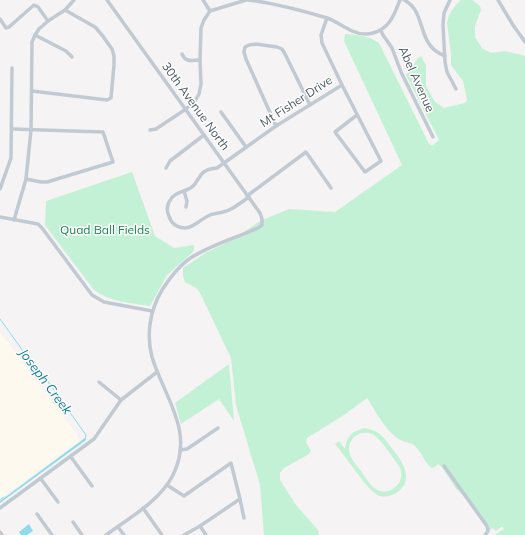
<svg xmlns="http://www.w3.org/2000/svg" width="525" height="535" viewBox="0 0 525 535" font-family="Mulish,sans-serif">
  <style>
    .commercial { fill: #fdf9ef }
    .green { fill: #c3f1d5; fill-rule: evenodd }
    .water { fill: #90daee }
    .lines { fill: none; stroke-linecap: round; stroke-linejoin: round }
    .stream { stroke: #90daee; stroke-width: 1 }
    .minor { stroke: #c1cad2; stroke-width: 3.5 }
    .labels { text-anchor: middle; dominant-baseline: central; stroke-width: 3; stroke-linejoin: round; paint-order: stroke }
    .street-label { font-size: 12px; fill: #4a5661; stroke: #fff }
    .park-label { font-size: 12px; fill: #17864f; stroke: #fff }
    .water-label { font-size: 13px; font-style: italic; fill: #0c7c9b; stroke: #fff }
  </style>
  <rect width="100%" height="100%" fill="#f5f3f3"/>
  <!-- commercial -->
  <path class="commercial" d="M0 332 81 440 0 499Z"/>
  <!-- green -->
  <g class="green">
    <path d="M461 0H472L480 6 481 10 475 26V37L482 48 491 53 505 51 525 56V535H495L504 529 503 527H501L496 531 493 528 488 531 478 516 463 495 456 489 442 467 438 464 435 467 431 468C424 461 421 451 414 445 409 442 402 442 397 438 384 428 376 412 367 398L344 415 307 438 306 442 311 451 309 454 284 468 280 473V480L296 505 318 530 319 535H264L260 485 236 405 231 358 200 293 196 288 185 282 183 276V268L207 252 232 240 260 221 289 209 335 212 402 165 344 41 345 34C358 35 369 36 379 43L429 144 432 146 439 140 406 75 418 58 421 56 426 65V86L435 102 444 108 465 103 467 100 463 81 451 65V54L447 23 449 15 455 6Z"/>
    <path d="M132 172 155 236 174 248 194 245V251L167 275 150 306C131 303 110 302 94 290L45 225 46 201Z"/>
    <path d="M229 364 234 421 219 399 181 424 175 403Z"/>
    <path d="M365 428C373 430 377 431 383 437 394 452 421 477 396 493 389 497 382 498 376 494 368 489 363 480 357 473 350 463 343 454 335 444L339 441 345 449C347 436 352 431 365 428ZM362 433C365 433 369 432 372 434 380 437 393 458 399 466 402 471 402 478 399 483 396 487 393 489 389 491 375 495 367 480 361 471 354 462 346 454 350 443 353 437 356 435 362 433Z"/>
  </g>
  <!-- water -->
  <g class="water">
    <path d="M85 438 86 440 0 503V501Z"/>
    <path d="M29 524 33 531 27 535H21L19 532Z"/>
  </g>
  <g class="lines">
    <!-- stream -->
    <g class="stream">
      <path d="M0 319 36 369 44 376 86 435 85 439"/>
      <path d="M0 500 4 497"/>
    </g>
    <!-- minor -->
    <g class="minor">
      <path d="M203 0 210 11"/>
      <path d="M248 0C275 3 300 10 327 18 336 21 343 27 352 31 359 34 366 35 373 33 390 28 394 15 400 0"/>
      <path d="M404 0C428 12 415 45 445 56"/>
      <path d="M450 0 444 13 443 25 445 62 447 72 456 89"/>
      <path d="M498 0 513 25 525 42"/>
      <path d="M327 18 321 35 322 43 342 85 381 161 365 172 335 132 357 115"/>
      <path d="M0 19 6 28 9 27 34 5 38 7 48 21"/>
      <path d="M381 31 383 35 392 48 401 72 433 137"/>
      <path d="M35 35 66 51 72 57"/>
      <path d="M182 54C186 63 192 60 200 60"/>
      <path d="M32 91 107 100 111 98 114 65V56L112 49 102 35 95 27 65 10"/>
      <path d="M221 112 246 147"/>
      <path d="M276 126 246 59 244 52 245 47 249 45 256 44 277 47 282 49 285 54 310 105"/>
      <path d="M12 129 103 132 113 162 47 182H41L26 179"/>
      <path d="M150 130 156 129 186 109 195 101 199 94 201 84 200 60 201 28 204 20 210 11 246 0"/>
      <path d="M166 168 170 161 204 135"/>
      <path d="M0 189 11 158 12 68"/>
      <path d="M184 191 187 201 186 207"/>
      <path d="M247 196 306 152 331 188"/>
      <path d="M249 197C243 201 237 206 231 209 224 213 216 213 210 215 198 220 190 233 177 226 173 224 170 220 169 216 166 210 167 204 171 199 176 190 187 193 194 185 196 183 197 180 199 178 203 170 209 169 217 168L276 126 342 85"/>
      <path d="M0 217 38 224 42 228 92 295 104 302 152 311"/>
      <path d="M14 220 26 179 31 130 32 42 35 35 39 29 48 21 65 10 74 0"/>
      <path d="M99 382 121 400"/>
      <path d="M180 450 187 449 218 428"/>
      <path d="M71 457 92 486"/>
      <path d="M444 466 487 526 488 531 485 535"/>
      <path d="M41 479 58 502"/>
      <path d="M167 485 184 496 231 463 240 499 200 526 184 535"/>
      <path d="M240 499 244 518"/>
      <path d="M0 508 94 439 121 400 157 372"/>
      <path d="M143 508 162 535"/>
      <path d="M37 514 52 535"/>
      <path d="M73 522 82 535"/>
      <path d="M200 526 206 535"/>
      <path d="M118 527 124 535"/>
      <path d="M0 532 2 535"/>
      <path d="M106 535C129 518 160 501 173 475 195 431 164 397 152 357 146 335 150 310 162 290 169 279 178 267 189 259 210 245 236 238 258 228L262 225V219L260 213 107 0"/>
    </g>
  </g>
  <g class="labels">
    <!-- street labels -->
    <g class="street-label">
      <text transform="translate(417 79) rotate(66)">Abel Avenue</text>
      <text transform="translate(296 101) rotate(-33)">Mt Fisher Drive</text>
      <text transform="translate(196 106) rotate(54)">30th Avenue North</text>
    </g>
    <!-- park labels -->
    <g class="park-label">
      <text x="105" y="229">Quad Ball Fields</text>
    </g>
    <!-- water labels -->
    <g class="water-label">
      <text transform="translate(46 381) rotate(53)">Joseph Creek</text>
    </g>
  </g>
</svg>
